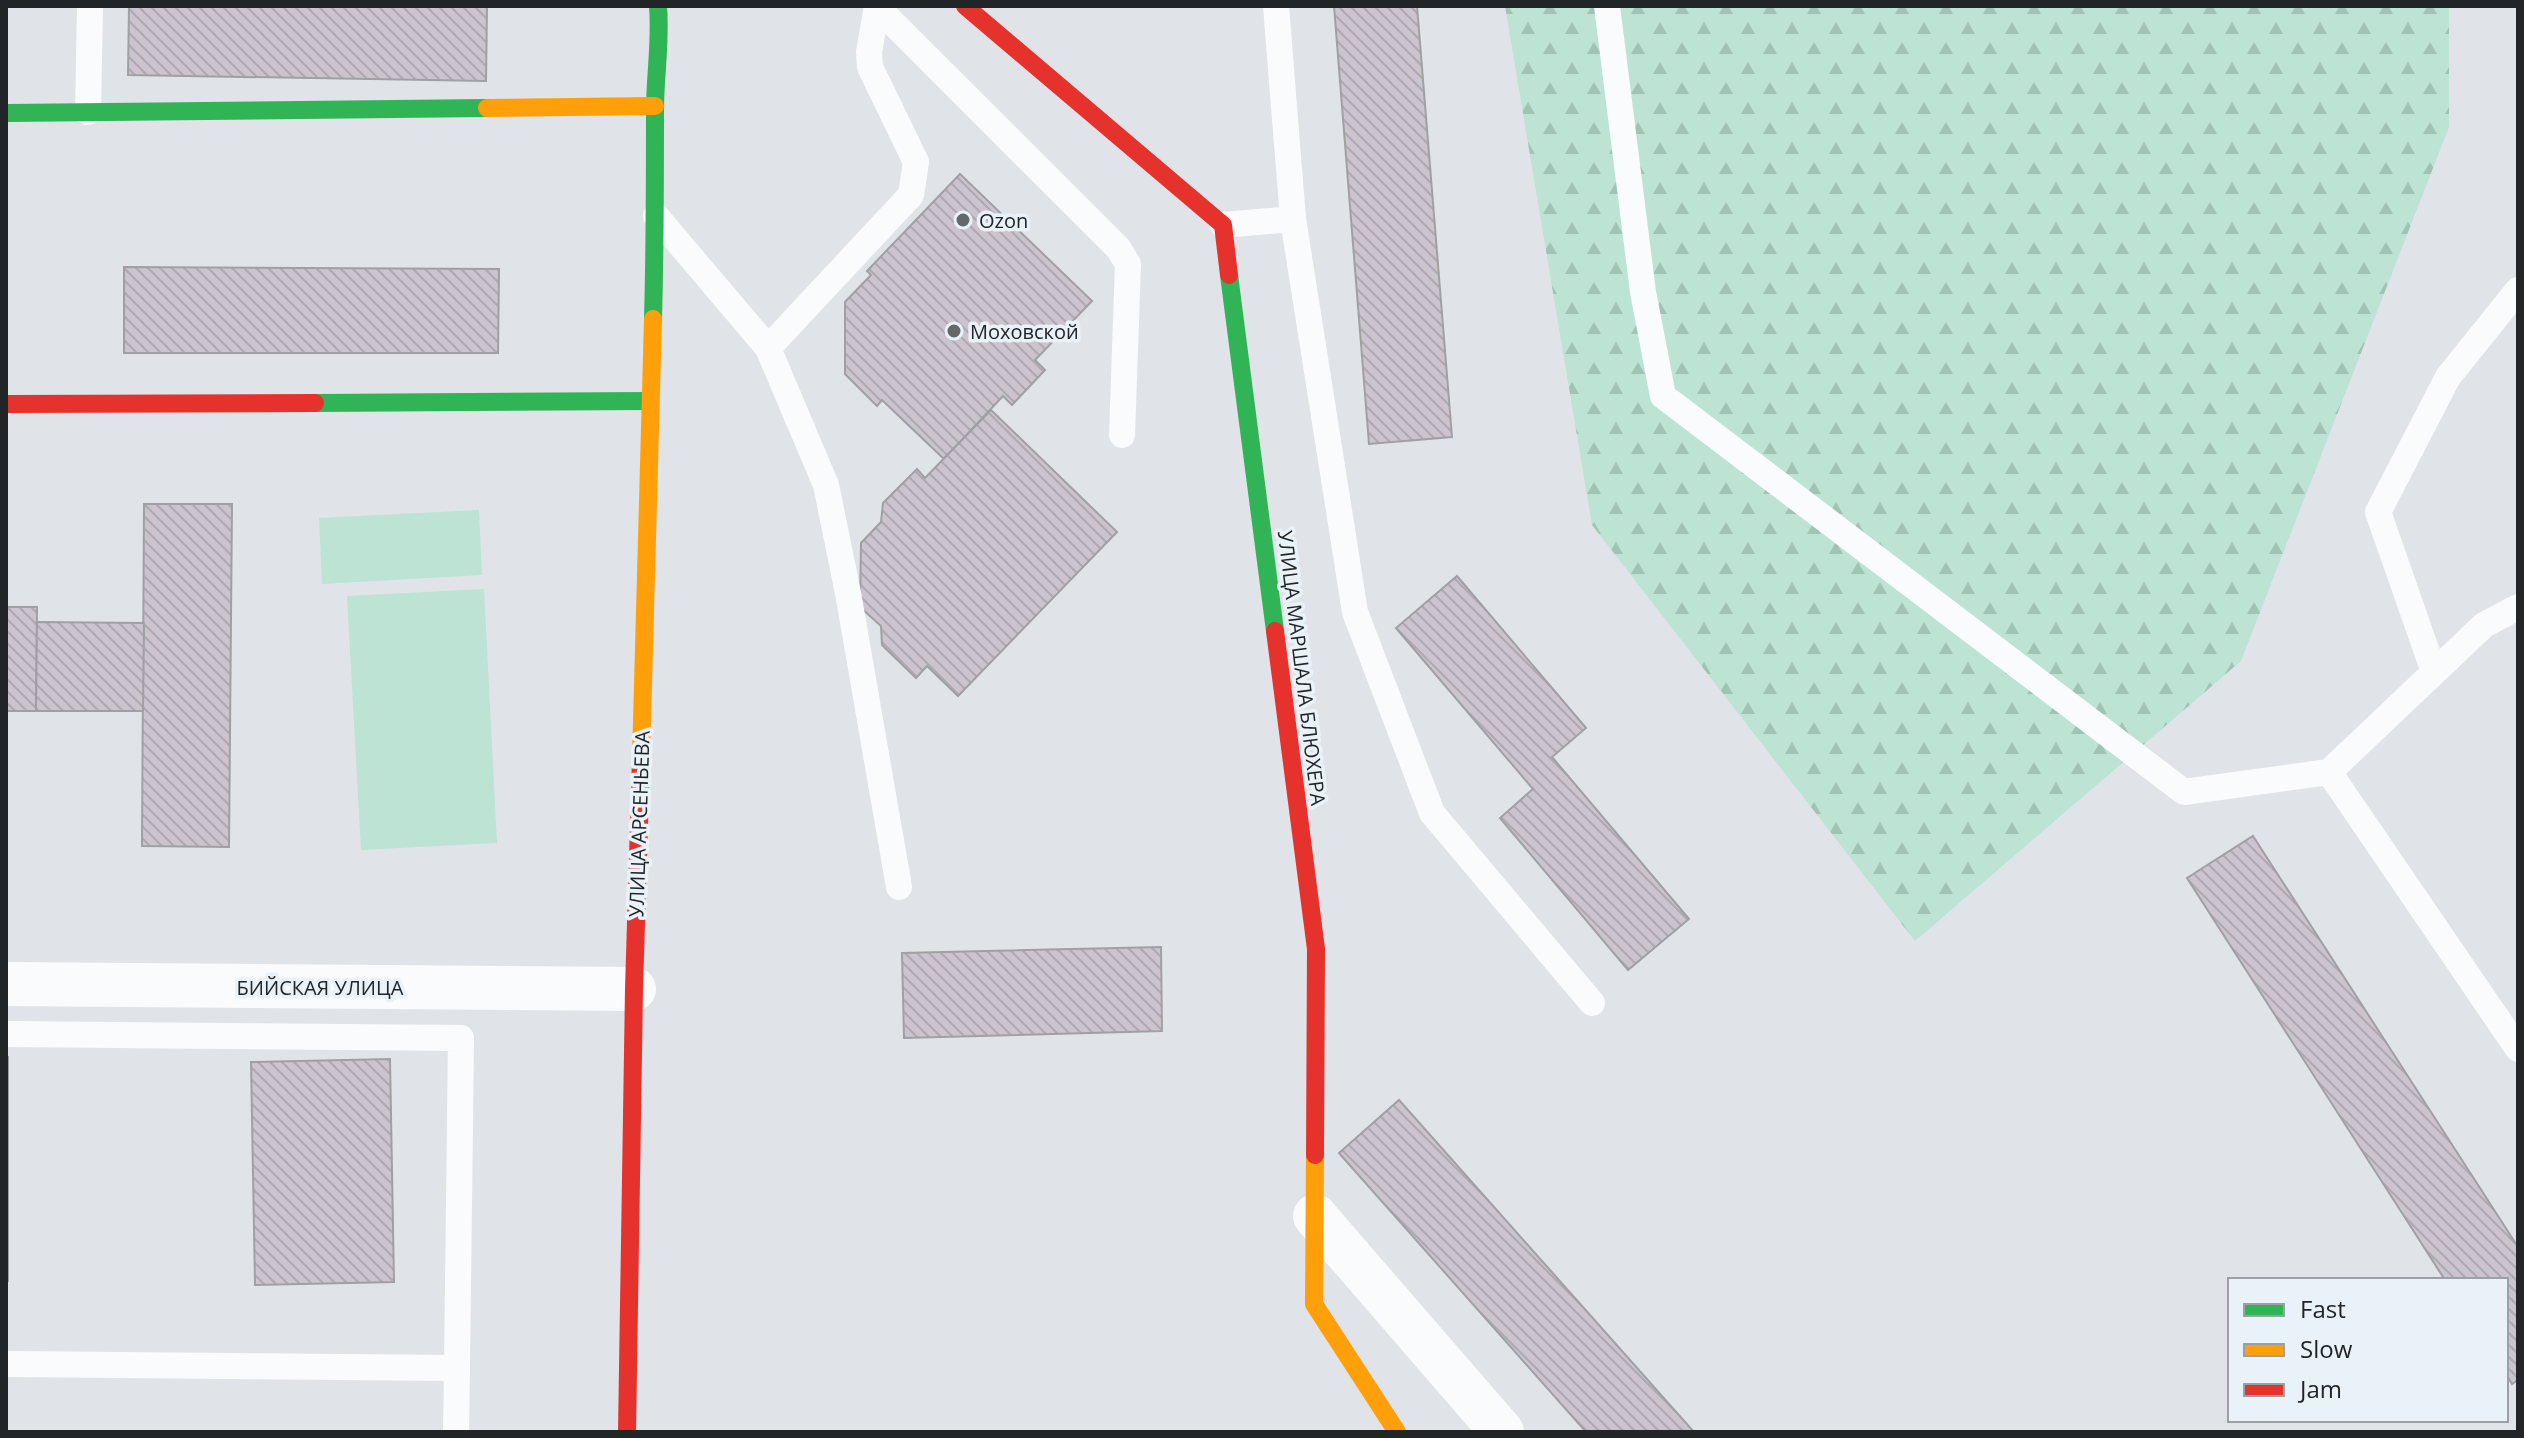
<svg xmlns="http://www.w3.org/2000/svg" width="2524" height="1438" viewBox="0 0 2524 1438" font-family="'Open Sans',sans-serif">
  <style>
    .forest { fill: url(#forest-firs) }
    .garden { fill: #bce3d4 }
    .building { fill: url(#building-back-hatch); stroke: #a0a0a3; stroke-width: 2 }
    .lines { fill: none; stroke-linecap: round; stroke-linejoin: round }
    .lane { stroke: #fafbfc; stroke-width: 26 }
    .street { stroke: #fafbfc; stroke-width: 44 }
    .fast { stroke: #30b455; stroke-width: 18 }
    .slow { stroke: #ff9f0a; stroke-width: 18 }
    .jam { stroke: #e5322d; stroke-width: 18 }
    .poi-dot { fill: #64686b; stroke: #eaf2f9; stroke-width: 3 }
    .labels { text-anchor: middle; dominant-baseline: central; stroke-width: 7; stroke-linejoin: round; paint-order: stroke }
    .poi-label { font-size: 20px; fill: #222527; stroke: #eaf2f9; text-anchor: start }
    .street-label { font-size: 20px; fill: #222527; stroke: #eaf2f9 }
  </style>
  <defs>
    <pattern id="forest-firs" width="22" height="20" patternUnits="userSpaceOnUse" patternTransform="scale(2)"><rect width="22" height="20" fill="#bce3d4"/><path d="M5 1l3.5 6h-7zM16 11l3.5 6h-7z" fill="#a1c3b6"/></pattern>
    <pattern id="building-back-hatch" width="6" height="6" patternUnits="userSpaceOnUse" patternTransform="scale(2)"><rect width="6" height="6" fill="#cbc4cf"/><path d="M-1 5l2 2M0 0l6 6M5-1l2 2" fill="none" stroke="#aea8b2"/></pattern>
  </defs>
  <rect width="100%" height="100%" fill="#e0e4e8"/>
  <!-- forest -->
  <path class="forest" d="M1505 6H2449V127L2241 661 1915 941 1592 525Z"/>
  <!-- garden -->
  <g class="garden">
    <path d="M479 510 482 575 322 584 319 518Z"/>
    <path d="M484 589 497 843 361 850 347 596Z"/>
  </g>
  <!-- building -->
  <g class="building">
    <path d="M129 6H487L486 81 128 75Z"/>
    <path d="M1334 6H1417L1452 437 1369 444Z"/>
    <path d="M960 174 1092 301 1035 360 1045 370 1012 405 1003 396 944 459 882 400 877 406 845 374V302L871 275 867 271Z"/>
    <path d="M124 267 499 269 498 353H124Z"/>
    <path d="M991 410 1117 532 958 696 927 666 916 678 882 645 881 626 860 607 861 543 881 522 883 503 917 469 925 478Z"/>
    <path d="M144 504H232L229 847 142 846Z"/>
    <path d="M1457 576 1586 728 1552 757 1689 919 1628 970 1500 818 1533 789 1396 628Z"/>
    <path d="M6 607H37L36 711H6Z"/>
    <path d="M37 622 144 623 143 711H36Z"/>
    <path d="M2253 836 2518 1247V1380L2512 1384 2506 1374V1280H2445L2187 878Z"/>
    <path d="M1161 947 1162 1031 904 1038 902 953Z"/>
    <rect x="6" y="1057" width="2" height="224"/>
    <path d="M390 1059 394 1282 255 1285 251 1062Z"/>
    <path d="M1399 1100 1694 1432H1586L1339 1153Z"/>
  </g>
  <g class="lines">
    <!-- lane -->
    <g class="lane">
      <path d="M1607 6 1643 292 1663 396 2184 792 2329 772 2484 625 2518 607"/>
      <path d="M877 7 1118 248 1128 264 1122 435"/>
      <path d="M88 112 90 6"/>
      <path d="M656 216 768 348 826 485 848 593 899 887"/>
      <path d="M1293 219 1355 612 1432 813 1592 1003"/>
      <path d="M1223 225 1293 219 1276 6"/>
      <path d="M768 348 911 195 916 162 870 67 869 52 877 6"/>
      <path d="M2434 672 2378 512 2448 377 2518 290"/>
      <path d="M2329 772 2518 1049"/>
      <path d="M6 1034 461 1038 457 1368"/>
      <path d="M6 1364 457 1368 456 1432"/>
    </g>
    <!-- street -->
    <g class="street">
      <path d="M6 984 634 989"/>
      <path d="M1315 1216 1502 1432"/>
    </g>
    <!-- fast -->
    <g class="fast">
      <path d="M6 113 487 108"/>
      <path d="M1229 275 1275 631"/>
      <path d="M653 319C655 249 655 180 655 110 655 75 661 41 658 6"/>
      <path d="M315 403 650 401"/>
    </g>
    <!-- slow -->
    <g class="slow">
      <path d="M487 108 655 106"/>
      <path d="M641 758 653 319"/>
      <path d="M1315 1155 1314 1304 1397 1432"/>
    </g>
    <!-- jam -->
    <g class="jam">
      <path d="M965 6 1223 225 1229 275"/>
      <path d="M6 404 315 403"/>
      <path d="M1275 631 1316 949 1315 1155"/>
      <path d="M627 1432 634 989 641 758"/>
    </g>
  </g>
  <!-- markers -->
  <g class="poi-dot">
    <circle cx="963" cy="220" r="8"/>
    <circle cx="954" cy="331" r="8"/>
  </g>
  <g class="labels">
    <!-- poi labels -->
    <g class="poi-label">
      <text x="979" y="220">Ozon</text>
      <text x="970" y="331">Моховской</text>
    </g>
    <!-- street labels -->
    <g class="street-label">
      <text transform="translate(1302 668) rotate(83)">УЛИЦА МАРШАЛА БЛЮХЕРА</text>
      <text transform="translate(639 824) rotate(-88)">УЛИЦА АРСЕНЬЕВА</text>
      <text x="320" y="987">БИЙСКАЯ УЛИЦА</text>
    </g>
  </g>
  <!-- border -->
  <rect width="2524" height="1438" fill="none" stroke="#222527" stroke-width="16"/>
  <!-- legend -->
  <rect x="2228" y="1278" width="280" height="144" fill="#eaf2f9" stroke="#9aa0a5" stroke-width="2"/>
  <rect x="2244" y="1304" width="40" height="12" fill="#30b455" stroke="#9aa0a5" stroke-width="2"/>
  <text x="2300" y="1318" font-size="24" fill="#222527">Fast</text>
  <rect x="2244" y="1344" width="40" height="12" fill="#ff9f0a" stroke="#9aa0a5" stroke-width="2"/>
  <text x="2300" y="1358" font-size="24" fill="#222527">Slow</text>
  <rect x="2244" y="1384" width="40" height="12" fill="#e5322d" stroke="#9aa0a5" stroke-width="2"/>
  <text x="2300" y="1398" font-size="24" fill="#222527">Jam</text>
</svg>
